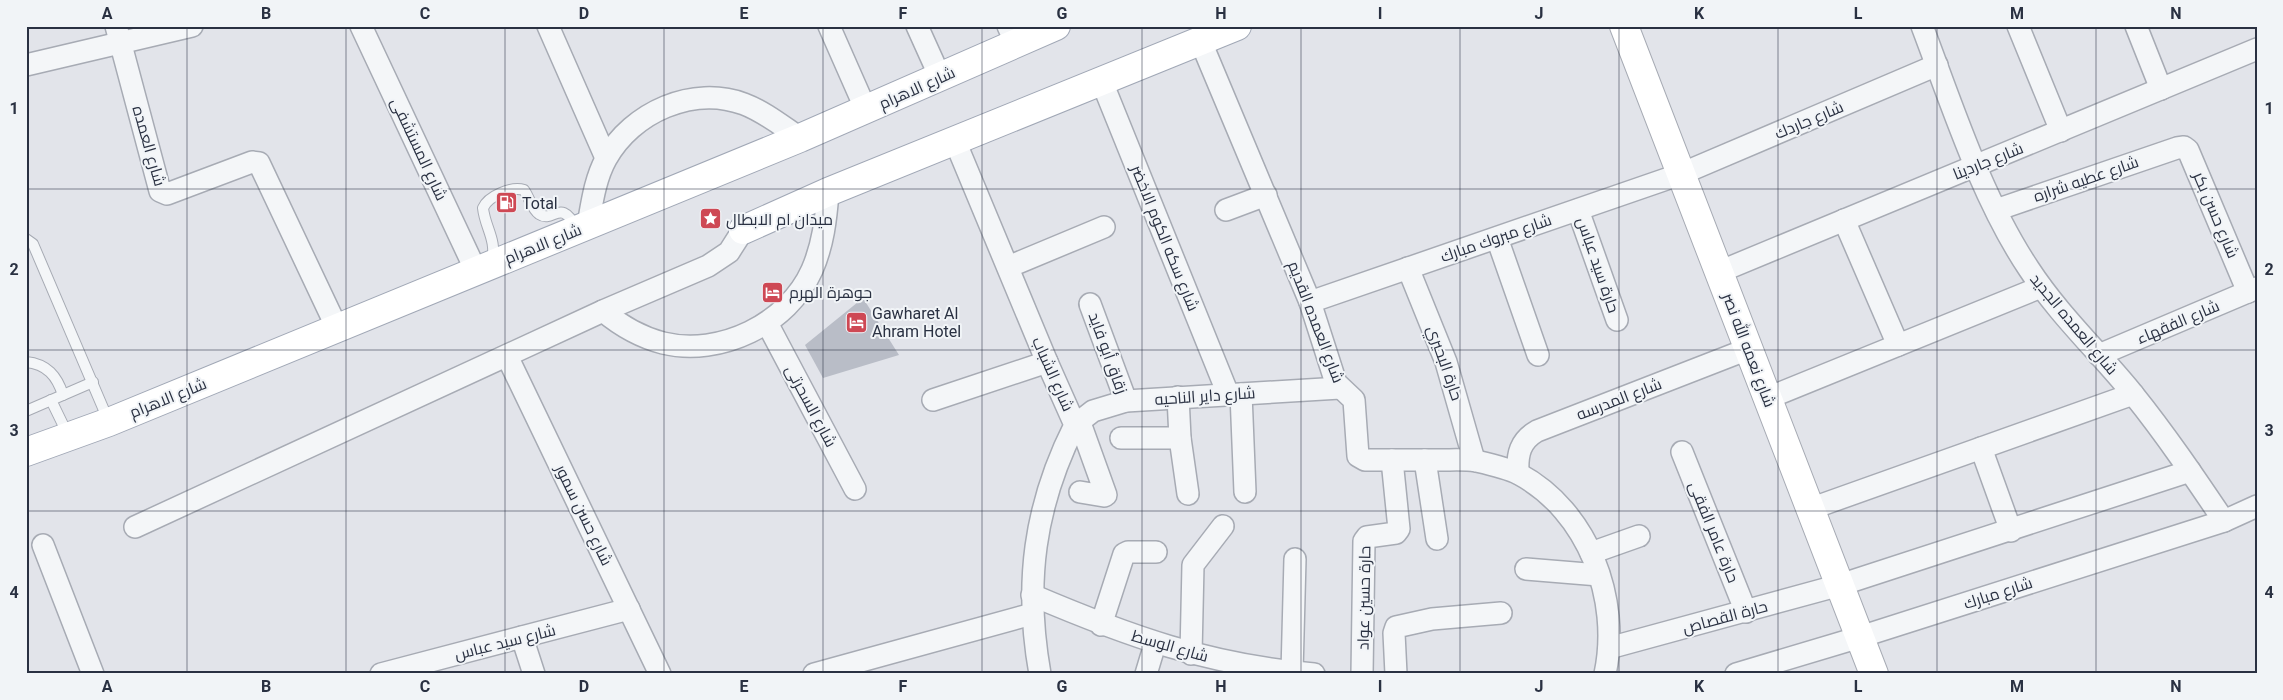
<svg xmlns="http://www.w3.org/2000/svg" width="2283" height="700" viewBox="0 0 2283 700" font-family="Roboto,Cairo,sans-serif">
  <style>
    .building { fill: #b9bdc7 }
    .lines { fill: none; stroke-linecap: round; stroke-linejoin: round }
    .lane-casing { stroke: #a7abb4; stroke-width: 12 }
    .street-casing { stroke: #a7abb4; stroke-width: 24 }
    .secondary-casing { stroke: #a7abb4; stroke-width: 30 }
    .primary-casing { stroke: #a1a8b6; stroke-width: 30 }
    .lane { stroke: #f4f6f8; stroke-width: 10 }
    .street { stroke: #f4f6f8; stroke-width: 21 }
    .secondary { stroke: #fff; stroke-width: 28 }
    .primary { stroke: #fff; stroke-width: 28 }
    .grid { fill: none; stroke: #2a3142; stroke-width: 1; stroke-opacity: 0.55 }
    .labels { text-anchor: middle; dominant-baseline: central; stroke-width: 4; stroke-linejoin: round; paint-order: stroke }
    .street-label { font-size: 16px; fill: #2a3142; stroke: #f1f4f7 }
    .poi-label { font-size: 16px; fill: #2a3142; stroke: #f1f4f7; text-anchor: start }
    .neatline { fill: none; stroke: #2a3142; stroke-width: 2 }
    .grid-label { font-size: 16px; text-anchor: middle; font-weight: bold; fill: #2a3142 }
  </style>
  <rect width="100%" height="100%" fill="#e2e4ea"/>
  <!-- building -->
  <path class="building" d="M863 298 899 355 823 378 805 345Z"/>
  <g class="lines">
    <defs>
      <g id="lane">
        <path d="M26 239 33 244 109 422"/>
        <path d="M492 262C497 239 485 228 483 208 488 196 512 186 524 190 529 197 532 209 539 214 554 224 560 196 577 229"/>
        <path d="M26 362C47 364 57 376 63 395"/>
        <path d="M51 400 68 435"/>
        <path d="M26 411 93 382"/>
      </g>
      <g id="street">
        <path d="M116 26 160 191 167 194 252 162 259 163 337 328"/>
        <path d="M361 26 476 271"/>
        <path d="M548 26 606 158"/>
        <path d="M829 26 866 110"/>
        <path d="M917 26 940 77"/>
        <path d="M1008 26 1016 44"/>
        <path d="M1922 26C1952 105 1982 199 2029 269 2059 315 2099 352 2133 394 2166 435 2195 478 2224 521"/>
        <path d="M2018 26 2061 131"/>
        <path d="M2136 26 2161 89"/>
        <path d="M1201 42 1310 302 1336 383 1354 400 1358 456 1365 460C1391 460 1416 460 1441 460 1452 460 1465 459 1476 461 1489 464 1507 468 1519 474 1588 511 1621 599 1605 674"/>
        <path d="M26 65 192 26"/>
        <path d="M1102 82 1228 394"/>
        <path d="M955 141 1047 362 1075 425C1034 506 1024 584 1040 674"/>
        <path d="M1226 210 1266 195"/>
        <path d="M1578 210 1617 320"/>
        <path d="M1996 210 2177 148 2184 147 2188 150 2248 292"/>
        <path d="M1844 220 1898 345"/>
        <path d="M588 225C592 203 595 179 606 159 632 112 693 85 744 104 765 112 782 126 800 138"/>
        <path d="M1497 238 1538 355"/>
        <path d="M1008 267 1104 227"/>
        <path d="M1408 268 1446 362 1474 460"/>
        <path d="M1719 272 2257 49"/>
        <path d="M1310 302 1681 174 1937 65"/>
        <path d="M1090 304 1126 401"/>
        <path d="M603 311C621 326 640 337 663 343 720 357 788 324 812 270 823 245 826 219 828 192"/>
        <path d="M767 323 855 489"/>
        <path d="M2099 355 2257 288"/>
        <path d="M507 356 660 674"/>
        <path d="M1241 394 1245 492"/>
        <path d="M1178 397 1180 438 1188 494"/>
        <path d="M1768 398 2041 287"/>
        <path d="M933 400 1047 362"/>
        <path d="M1079 420 1106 495 1104 496 1080 492"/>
        <path d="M1075 425 1093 411 1126 401 1340 388"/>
        <path d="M1121 438H1180"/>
        <path d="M1981 448 2011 531"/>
        <path d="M1682 452 1746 612"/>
        <path d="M1425 460 1437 539"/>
        <path d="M1518 473C1517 454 1520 441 1537 431L1748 349"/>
        <path d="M1810 509 2133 394"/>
        <path d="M135 527 603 311 708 266 729 252 743 230"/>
        <path d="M43 545 93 674"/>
        <path d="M1591 553 1639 536"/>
        <path d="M1526 569 1599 575"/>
        <path d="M1032 595C1128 636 1209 665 1314 674"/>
        <path d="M1101 625 1124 554 1128 552H1156"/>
        <path d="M522 637 534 674"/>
        <path d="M1609 648 1840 585 2190 471"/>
        <path d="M1191 654 1193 565 1223 526"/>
        <path d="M1292 672 1295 559"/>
        <path d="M381 674 629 609"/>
        <path d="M814 674 1032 614"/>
        <path d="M1146 674 1155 644"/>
        <path d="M1362 674 1364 541 1367 537 1396 533 1399 529 1392 460"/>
        <path d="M1396 674 1394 633 1396 627 1432 619 1501 613"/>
        <path d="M1736 674 1860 637 2224 521 2257 506"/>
      </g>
      <path id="secondary" d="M1624 26 1874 674"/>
      <g id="primary">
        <path d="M743 230 828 192 1237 26"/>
        <path d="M26 452 109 422 800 138 1056 26"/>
      </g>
    </defs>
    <!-- lane casing -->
    <use href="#lane" class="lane-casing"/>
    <!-- street casing -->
    <use href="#street" class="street-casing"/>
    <!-- secondary casing -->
    <use href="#secondary" class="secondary-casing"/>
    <!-- primary casing -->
    <use href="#primary" class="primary-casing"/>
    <!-- lane -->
    <use href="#lane" class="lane"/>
    <!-- street -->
    <use href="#street" class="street"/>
    <!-- secondary -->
    <use href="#secondary" class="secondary"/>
    <!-- primary -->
    <use href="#primary" class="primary"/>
  </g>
  <!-- grid -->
  <path class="grid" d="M187 26V674M346 26V674M505 26V674M664 26V674M823 26V674M982 26V674M1142 26V674M1301 26V674M1460 26V674M1619 26V674M1778 26V674M1937 26V674M2096 26V674M26 189H2257M26 350H2257M26 511H2257"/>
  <!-- icons -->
  <defs>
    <symbol id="fuel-square" viewBox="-11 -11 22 22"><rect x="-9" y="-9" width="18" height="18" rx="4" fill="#ce4854" stroke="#f1f4f7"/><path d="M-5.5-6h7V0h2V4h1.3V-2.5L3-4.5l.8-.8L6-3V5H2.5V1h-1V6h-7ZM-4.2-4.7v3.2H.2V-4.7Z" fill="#fff"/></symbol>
    <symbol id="sight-square" viewBox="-11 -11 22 22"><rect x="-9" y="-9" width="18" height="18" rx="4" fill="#ce4854" stroke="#f1f4f7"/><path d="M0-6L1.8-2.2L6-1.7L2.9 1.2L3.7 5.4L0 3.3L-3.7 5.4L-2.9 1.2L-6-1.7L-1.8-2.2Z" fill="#fff"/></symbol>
    <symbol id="hotel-square" viewBox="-11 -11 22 22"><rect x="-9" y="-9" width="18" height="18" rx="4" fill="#ce4854" stroke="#f1f4f7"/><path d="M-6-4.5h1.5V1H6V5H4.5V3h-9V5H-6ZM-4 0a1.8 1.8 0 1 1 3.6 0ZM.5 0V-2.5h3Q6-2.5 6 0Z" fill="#fff"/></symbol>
  </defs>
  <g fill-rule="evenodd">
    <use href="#fuel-square" x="494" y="190" width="25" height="25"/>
    <use href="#sight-square" x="698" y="206" width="25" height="25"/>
    <use href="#hotel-square" x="760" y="280" width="25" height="25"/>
    <use href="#hotel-square" x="844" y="310" width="25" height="25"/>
  </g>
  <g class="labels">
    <!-- street labels -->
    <g class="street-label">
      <text transform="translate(917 88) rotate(-24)">شارع الاهرام</text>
      <text transform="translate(1809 120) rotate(-23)">شارع جاردك</text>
      <text transform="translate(149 146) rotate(74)">شارع العمده</text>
      <text transform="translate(419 149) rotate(65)">شارع المستشفى</text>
      <text transform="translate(1988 161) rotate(-22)">شارع جاردينا</text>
      <text transform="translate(2086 179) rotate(-19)">شارع عطيه شراره</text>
      <text transform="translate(2216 215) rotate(67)">شارع حسن بكر</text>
      <text transform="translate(1165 238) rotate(68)">شارع سكه الكوم الاخضر</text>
      <text transform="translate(1496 238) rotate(-19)">شارع مبروك مبارك</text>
      <text transform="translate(543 244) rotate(-22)">شارع الاهرام</text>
      <text transform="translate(1598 265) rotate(71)">حارة سيد عباس</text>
      <text transform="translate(1316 322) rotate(69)">شارع العمده القديم</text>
      <text transform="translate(2178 322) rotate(-23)">شارع الفقهاء</text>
      <text transform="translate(2074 324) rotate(50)">شارع العمده الجديد</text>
      <text transform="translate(1749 350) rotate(69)">شارع نعمه الله نصر</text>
      <text transform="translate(1108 353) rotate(70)">زقاق أبو فايد</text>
      <text transform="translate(1445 363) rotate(71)">حارة البحيري</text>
      <text transform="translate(1053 374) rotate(66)">شارع الشباب</text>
      <text transform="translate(1205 396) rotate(-4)">شارع داير الناحيه</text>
      <text transform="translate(168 398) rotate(-22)">شارع الاهرام</text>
      <text transform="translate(1619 399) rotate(-21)">شارع المدرسه</text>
      <text transform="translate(811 406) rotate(62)">شارع السحرتى</text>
      <text transform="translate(584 515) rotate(64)">شارع حسن سمور</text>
      <text transform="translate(1714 532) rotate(68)">حارة عامر الفقى</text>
      <text transform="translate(1998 593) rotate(-18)">شارع مبارك</text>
      <text transform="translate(1364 598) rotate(-89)">حارة حسين عواد</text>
      <text transform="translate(1725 617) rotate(-15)">حارة القصاص</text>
      <text transform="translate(505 642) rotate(-14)">شارع سيد عباس</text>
      <text transform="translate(1170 646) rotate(16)">شارع الوسط</text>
    </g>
    <!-- poi labels -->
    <g class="poi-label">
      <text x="522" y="203">Total</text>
      <text x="726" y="219">ميدان ام الابطال</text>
      <text x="789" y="292">جوهرة الهرم</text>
      <text x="872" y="313">Gawharet Al<tspan x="872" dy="18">Ahram Hotel</tspan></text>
    </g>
  </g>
  <!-- border -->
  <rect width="2283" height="700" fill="none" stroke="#f1f4f7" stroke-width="55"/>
  <rect x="28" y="28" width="2228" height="644" class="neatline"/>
  <g class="grid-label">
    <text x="107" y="19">A</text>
    <text x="266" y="19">B</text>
    <text x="425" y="19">C</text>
    <text x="584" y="19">D</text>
    <text x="744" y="19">E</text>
    <text x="903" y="19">F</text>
    <text x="1062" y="19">G</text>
    <text x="1221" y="19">H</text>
    <text x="1380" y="19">I</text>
    <text x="1539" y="19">J</text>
    <text x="1699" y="19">K</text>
    <text x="1858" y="19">L</text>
    <text x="2017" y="19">M</text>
    <text x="2176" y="19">N</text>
    <text x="14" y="114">1</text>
    <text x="2269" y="114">1</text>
    <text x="14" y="275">2</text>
    <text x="2269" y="275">2</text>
    <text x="14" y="436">3</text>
    <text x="2269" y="436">3</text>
    <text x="14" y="598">4</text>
    <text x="2269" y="598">4</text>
    <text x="107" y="692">A</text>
    <text x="266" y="692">B</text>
    <text x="425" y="692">C</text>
    <text x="584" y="692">D</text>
    <text x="744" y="692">E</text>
    <text x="903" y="692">F</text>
    <text x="1062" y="692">G</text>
    <text x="1221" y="692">H</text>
    <text x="1380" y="692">I</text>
    <text x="1539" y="692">J</text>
    <text x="1699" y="692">K</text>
    <text x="1858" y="692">L</text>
    <text x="2017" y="692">M</text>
    <text x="2176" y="692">N</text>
  </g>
</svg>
